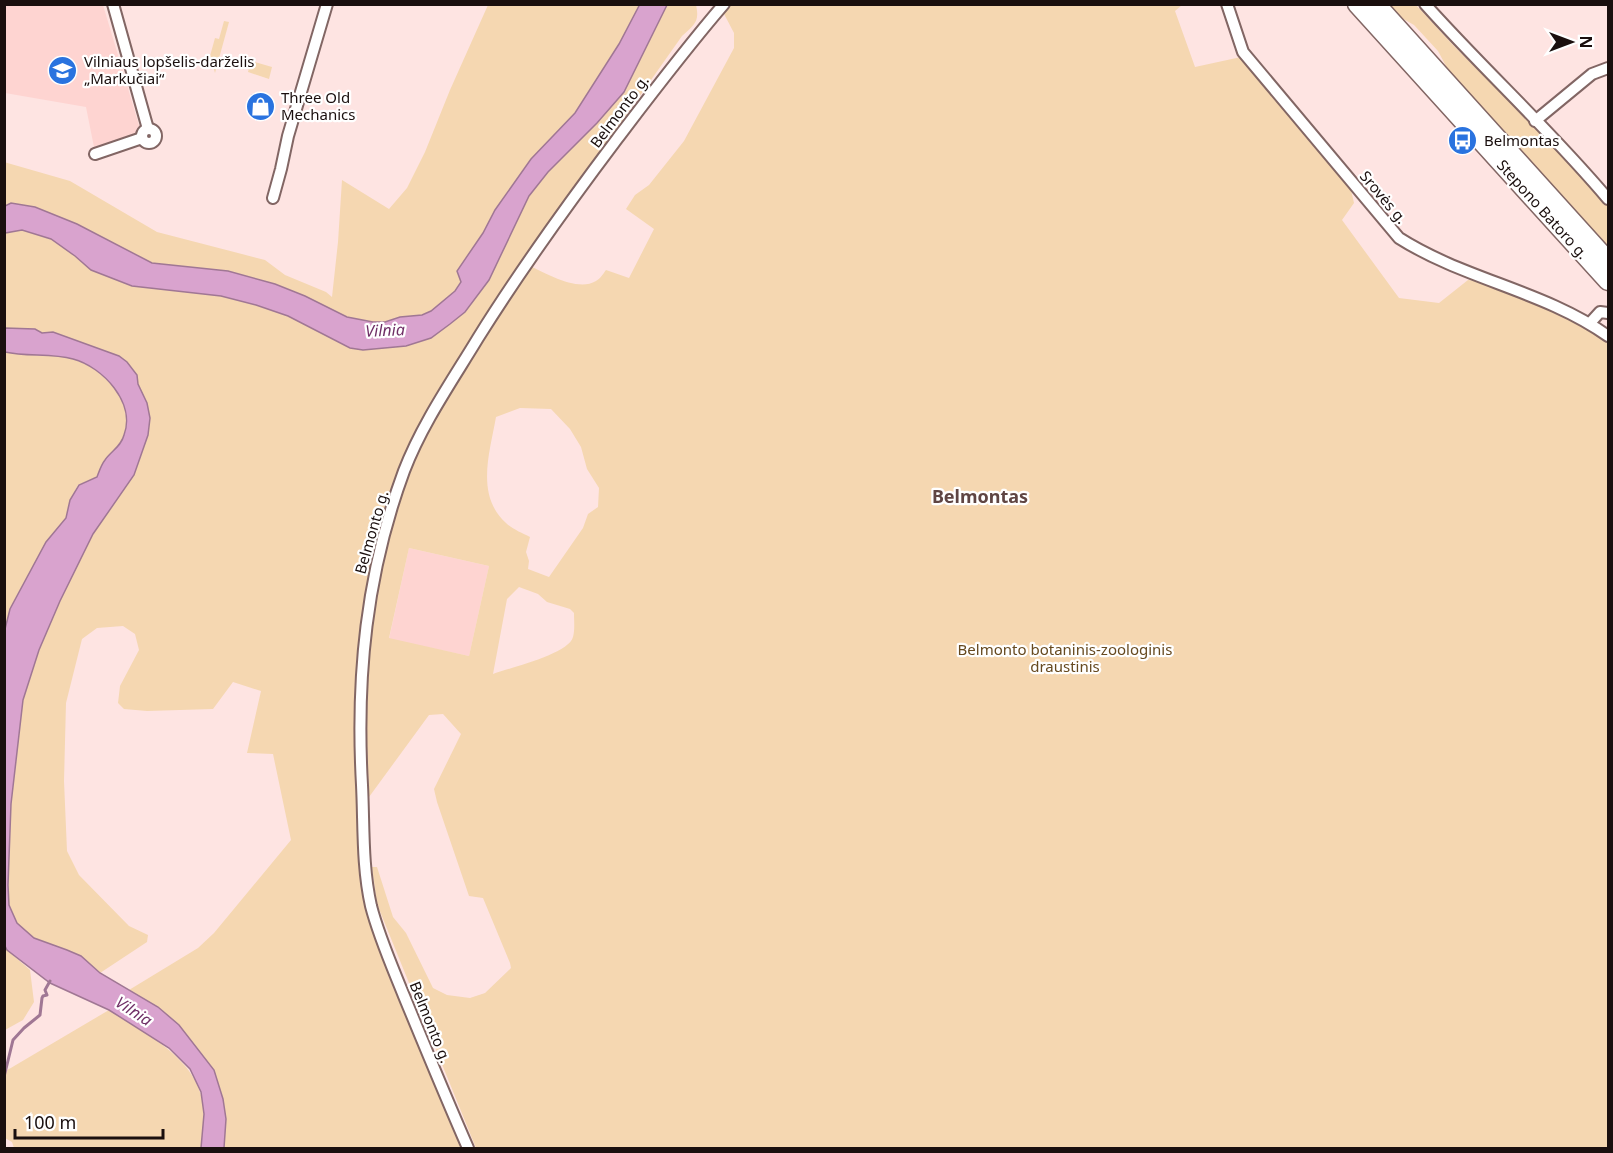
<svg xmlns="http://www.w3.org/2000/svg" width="1613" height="1153" viewBox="0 0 1613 1153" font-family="'Noto Sans',sans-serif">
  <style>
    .built { fill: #fed4d1 }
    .green { fill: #f5d7b1; fill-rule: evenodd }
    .water { fill: #d9a3ce; stroke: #a07794; stroke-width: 1.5 }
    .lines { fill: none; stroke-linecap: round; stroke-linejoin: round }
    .stream { stroke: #a07794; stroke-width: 3 }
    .street-casing { stroke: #826664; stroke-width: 14 }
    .primary-casing { stroke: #826664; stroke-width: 21 }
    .street { stroke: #fff; stroke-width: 10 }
    .primary { stroke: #fff; stroke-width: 18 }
    .labels { text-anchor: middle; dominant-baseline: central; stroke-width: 4.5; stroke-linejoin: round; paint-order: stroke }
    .poi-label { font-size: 15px; fill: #1a0f0e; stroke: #fff; text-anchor: start }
    .street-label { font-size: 15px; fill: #1a0f0e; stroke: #fff }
    .park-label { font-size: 15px; fill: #66491f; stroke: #fff }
    .water-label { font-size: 16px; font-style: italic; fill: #6f2f66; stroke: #fff }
    .quarter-label { font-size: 18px; font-weight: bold; fill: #5f4543; stroke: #fff }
  </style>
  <rect width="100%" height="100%" fill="#fee4e2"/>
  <!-- built -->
  <g class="built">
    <path d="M4 5H103L141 132 94 147 86 107 5 93Z"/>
    <path d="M409 548 489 566 469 656 389 639Z"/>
  </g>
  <!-- green -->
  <g class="green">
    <path d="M488 5H640L619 44 575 113 531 159 495 210 483 233 457 271 461 282 455 291 431 311 422 315 400 317 385 322H373L347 317 305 296 275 284 228 271 152 263 77 224 35 207 11 203 5 206 4 162 70 181 157 232 265 260 285 275 326 292 332 297 338 242 342 180 389 209 407 188 425 152 450 90Z"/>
    <path d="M667 5H696C700 22 694 25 682 36L510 280 422 421 404 456 392 491 363 605 356 663V715L357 840 365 905 389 977 461 1148H224L226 1119 158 1007 129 990 198 948 214 933 291 840 273 754 247 753 261 691 233 682 213 709 147 711 124 709 118 703 120 686 139 650 135 634 123 626 97 628 82 639 66 703 64 781 67 851 79 875 129 926 148 935 147 942 100 973 80 956 67 950 34 939 17 923 9 905 8 885 11 804 23 700 39 650 60 601 93 534 134 475 147 403 138 384 137 375 127 362 119 356 53 332 42 333 34 329 5 328V233L22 230 51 239 75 256 91 270 132 286 221 296 256 305 288 316 350 348 363 350 406 346 489 280 529 196 548 172 624 92Z"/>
    <path d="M729 5H1182L1175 11 1195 67 1241 57 1351 190 1354 203 1342 220 1399 298 1439 303 1468 280 1504 284 1608 338V1148H476L377 904 372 867H377L393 917 406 933 433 988 447 995 470 998 485 993 511 968 510 963 483 898 469 896 437 802 434 789 461 734 443 714 429 715 369 797 365 697 368 646 375 598 398 502 411 466 429 428 491 325 530 266C547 274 578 292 596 281 600 279 603 274 606 270L629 278 654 229 626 209 635 195 649 185 684 141 734 48V33L723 12ZM520 408 551 409 570 429 581 447 587 469 599 488 598 507 588 514 583 528 549 577 528 569 529 561 526 552 530 537C522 533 512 529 506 523 475 495 490 452 496 417ZM409 548 489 566 469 656 389 638ZM519 587 538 594 547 602 570 609 574 613C574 620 575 630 573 637 569 654 509 668 493 674L507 599Z"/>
    <path d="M1385 5H1416L1453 45 1585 177 1608 205V251L1456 85 1438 51 1414 25 1391 12Z"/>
    <path d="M224 21 229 22 215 73 210 56 215 38 219 39Z"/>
    <path d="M251 61 272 67 269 79 248 72Z"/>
    <path d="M5 352C27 357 51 353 73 359 103 368 136 403 124 435 121 447 111 451 105 460 101 465 99 472 97 477L78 485 70 500 66 518 46 542 10 608 5 629Z"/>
    <path d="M4 946 7 950 30 970 34 1002 23 1020 5 1030Z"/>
    <path d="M109 1010C165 1046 219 1070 201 1148H14L12 1142 5 1138 4 1072Z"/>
  </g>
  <!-- water -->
  <g class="water">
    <path d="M640 4 667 5 624 92 597 123 548 172 529 196 489 280 465 312 450 324 431 338 406 346 363 350 350 348 288 316 256 305 221 296 132 286 91 270 75 256 51 239 22 230 5 233V206L11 203 35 207 77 224 152 263 228 271 275 284 305 296 347 317 373 322H385L400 317 422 315 431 311 455 291 461 282 457 271 483 233 495 210 531 159 575 113 619 44Z"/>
    <path d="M5 328 35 329 42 333 53 332 119 356 127 362 137 375 138 384 147 403 150 418 148 435 134 475 93 534 60 601 39 650 23 700 11 804 8 885 9 905 17 923 34 938 67 950 81 956 100 973 158 1007 179 1025 214 1070 223 1099 226 1119 224 1148H201L204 1114 201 1092 190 1069 169 1048 109 1010 50 983 7 950 5 946V629L10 609 46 542 66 518 70 500 79 485 97 477C99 472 101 465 105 460 111 451 121 447 124 435 136 403 103 367 73 359 51 353 27 357 5 352Z"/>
  </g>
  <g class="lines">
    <!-- stream -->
    <path class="stream" d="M4 1077 13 1040 24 1028 40 1015 42 998 43 996 47 995 45 990 50 981"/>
    <defs>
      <g id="street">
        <path d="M113 4 148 129"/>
        <path d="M1227 4 1243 52 1399 238C1465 280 1545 291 1608 336"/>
        <path d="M1425 4C1485 71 1551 131 1608 199"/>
        <path d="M1535 121 1592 74 1608 68"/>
        <circle cx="149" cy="136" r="7"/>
        <path d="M95 154 142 138"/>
        <path d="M273 198 281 169 288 136 327 4"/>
        <path d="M1590 323 1600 312 1608 313"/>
        <path d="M468 1148C446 1098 425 1047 404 996 392 966 379 937 371 906 362 866 364 825 362 785 356 677 366 574 404 471 422 424 452 381 478 338 521 269 568 204 617 139 652 93 686 48 724 4"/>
      </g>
      <g id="primary">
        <path d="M1357 4 1608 281"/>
        <path d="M1376 4 1608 261"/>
      </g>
    </defs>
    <!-- street casing -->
    <use href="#street" class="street-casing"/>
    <!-- primary casing -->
    <use href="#primary" class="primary-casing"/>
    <!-- street -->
    <use href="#street" class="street"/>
    <!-- primary -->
    <use href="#primary" class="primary"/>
  </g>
  <!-- icons -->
  <defs>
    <symbol id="school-disc" viewBox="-11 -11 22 22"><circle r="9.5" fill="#2a73df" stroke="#fff"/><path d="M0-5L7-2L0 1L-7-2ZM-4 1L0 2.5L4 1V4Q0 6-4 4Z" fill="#fff"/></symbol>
    <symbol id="shop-disc" viewBox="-11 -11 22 22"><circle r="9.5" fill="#2a73df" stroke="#fff"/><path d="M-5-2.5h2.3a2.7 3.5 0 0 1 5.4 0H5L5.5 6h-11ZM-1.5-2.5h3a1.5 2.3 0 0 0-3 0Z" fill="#fff"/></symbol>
    <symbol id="bus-disc" viewBox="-11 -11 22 22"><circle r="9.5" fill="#2a73df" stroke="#fff"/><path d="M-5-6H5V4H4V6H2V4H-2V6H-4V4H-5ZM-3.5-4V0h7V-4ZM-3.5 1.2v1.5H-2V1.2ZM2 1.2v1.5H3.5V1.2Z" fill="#fff"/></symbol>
  </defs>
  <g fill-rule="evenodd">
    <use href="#school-disc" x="46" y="54" width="33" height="33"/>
    <use href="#shop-disc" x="244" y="90" width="33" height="33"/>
    <use href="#bus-disc" x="1446" y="124" width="33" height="33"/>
  </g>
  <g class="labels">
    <!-- poi labels -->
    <g class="poi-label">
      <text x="84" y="61">Vilniaus lopšelis-darželis<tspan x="84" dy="17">„Markučiai“</tspan></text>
      <text x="281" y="97">Three Old<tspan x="281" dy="17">Mechanics</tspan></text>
      <text x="1484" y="140">Belmontas</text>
    </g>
    <!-- street labels -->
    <g class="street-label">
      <text transform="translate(619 111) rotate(-53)">Belmonto g.</text>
      <text transform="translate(1384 197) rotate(50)">Srovės g.</text>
      <text transform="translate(1543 209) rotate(48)">Stepono Batoro g.</text>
      <text transform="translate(371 532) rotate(-74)">Belmonto g.</text>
      <text transform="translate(431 1022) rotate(68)">Belmonto g.</text>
    </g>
    <!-- park labels -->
    <g class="park-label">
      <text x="1065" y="649">Belmonto botaninis-zoologinis<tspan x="1065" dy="17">draustinis</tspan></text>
    </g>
    <!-- water labels -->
    <g class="water-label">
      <text transform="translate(385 330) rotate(-2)">Vilnia</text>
      <text transform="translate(134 1011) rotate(33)">Vilnia</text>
    </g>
    <!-- quarter labels -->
    <g class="quarter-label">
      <text x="980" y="496">Belmontas</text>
    </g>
  </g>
  <!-- border -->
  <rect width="1613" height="1153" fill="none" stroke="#1a0f0e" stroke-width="12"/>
  <!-- north arrow -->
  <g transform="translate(1571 42) rotate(90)" stroke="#ffffff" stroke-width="4.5" paint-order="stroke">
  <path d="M0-4.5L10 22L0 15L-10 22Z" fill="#1a0f0e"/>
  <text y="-9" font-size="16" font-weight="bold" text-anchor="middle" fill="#1a0f0e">N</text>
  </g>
  <!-- scale -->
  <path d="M15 1129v9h148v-9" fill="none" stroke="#1a0f0e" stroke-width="3"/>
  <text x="24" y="1129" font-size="18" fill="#1a0f0e" stroke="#ffffff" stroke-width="4.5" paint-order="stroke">100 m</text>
</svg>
